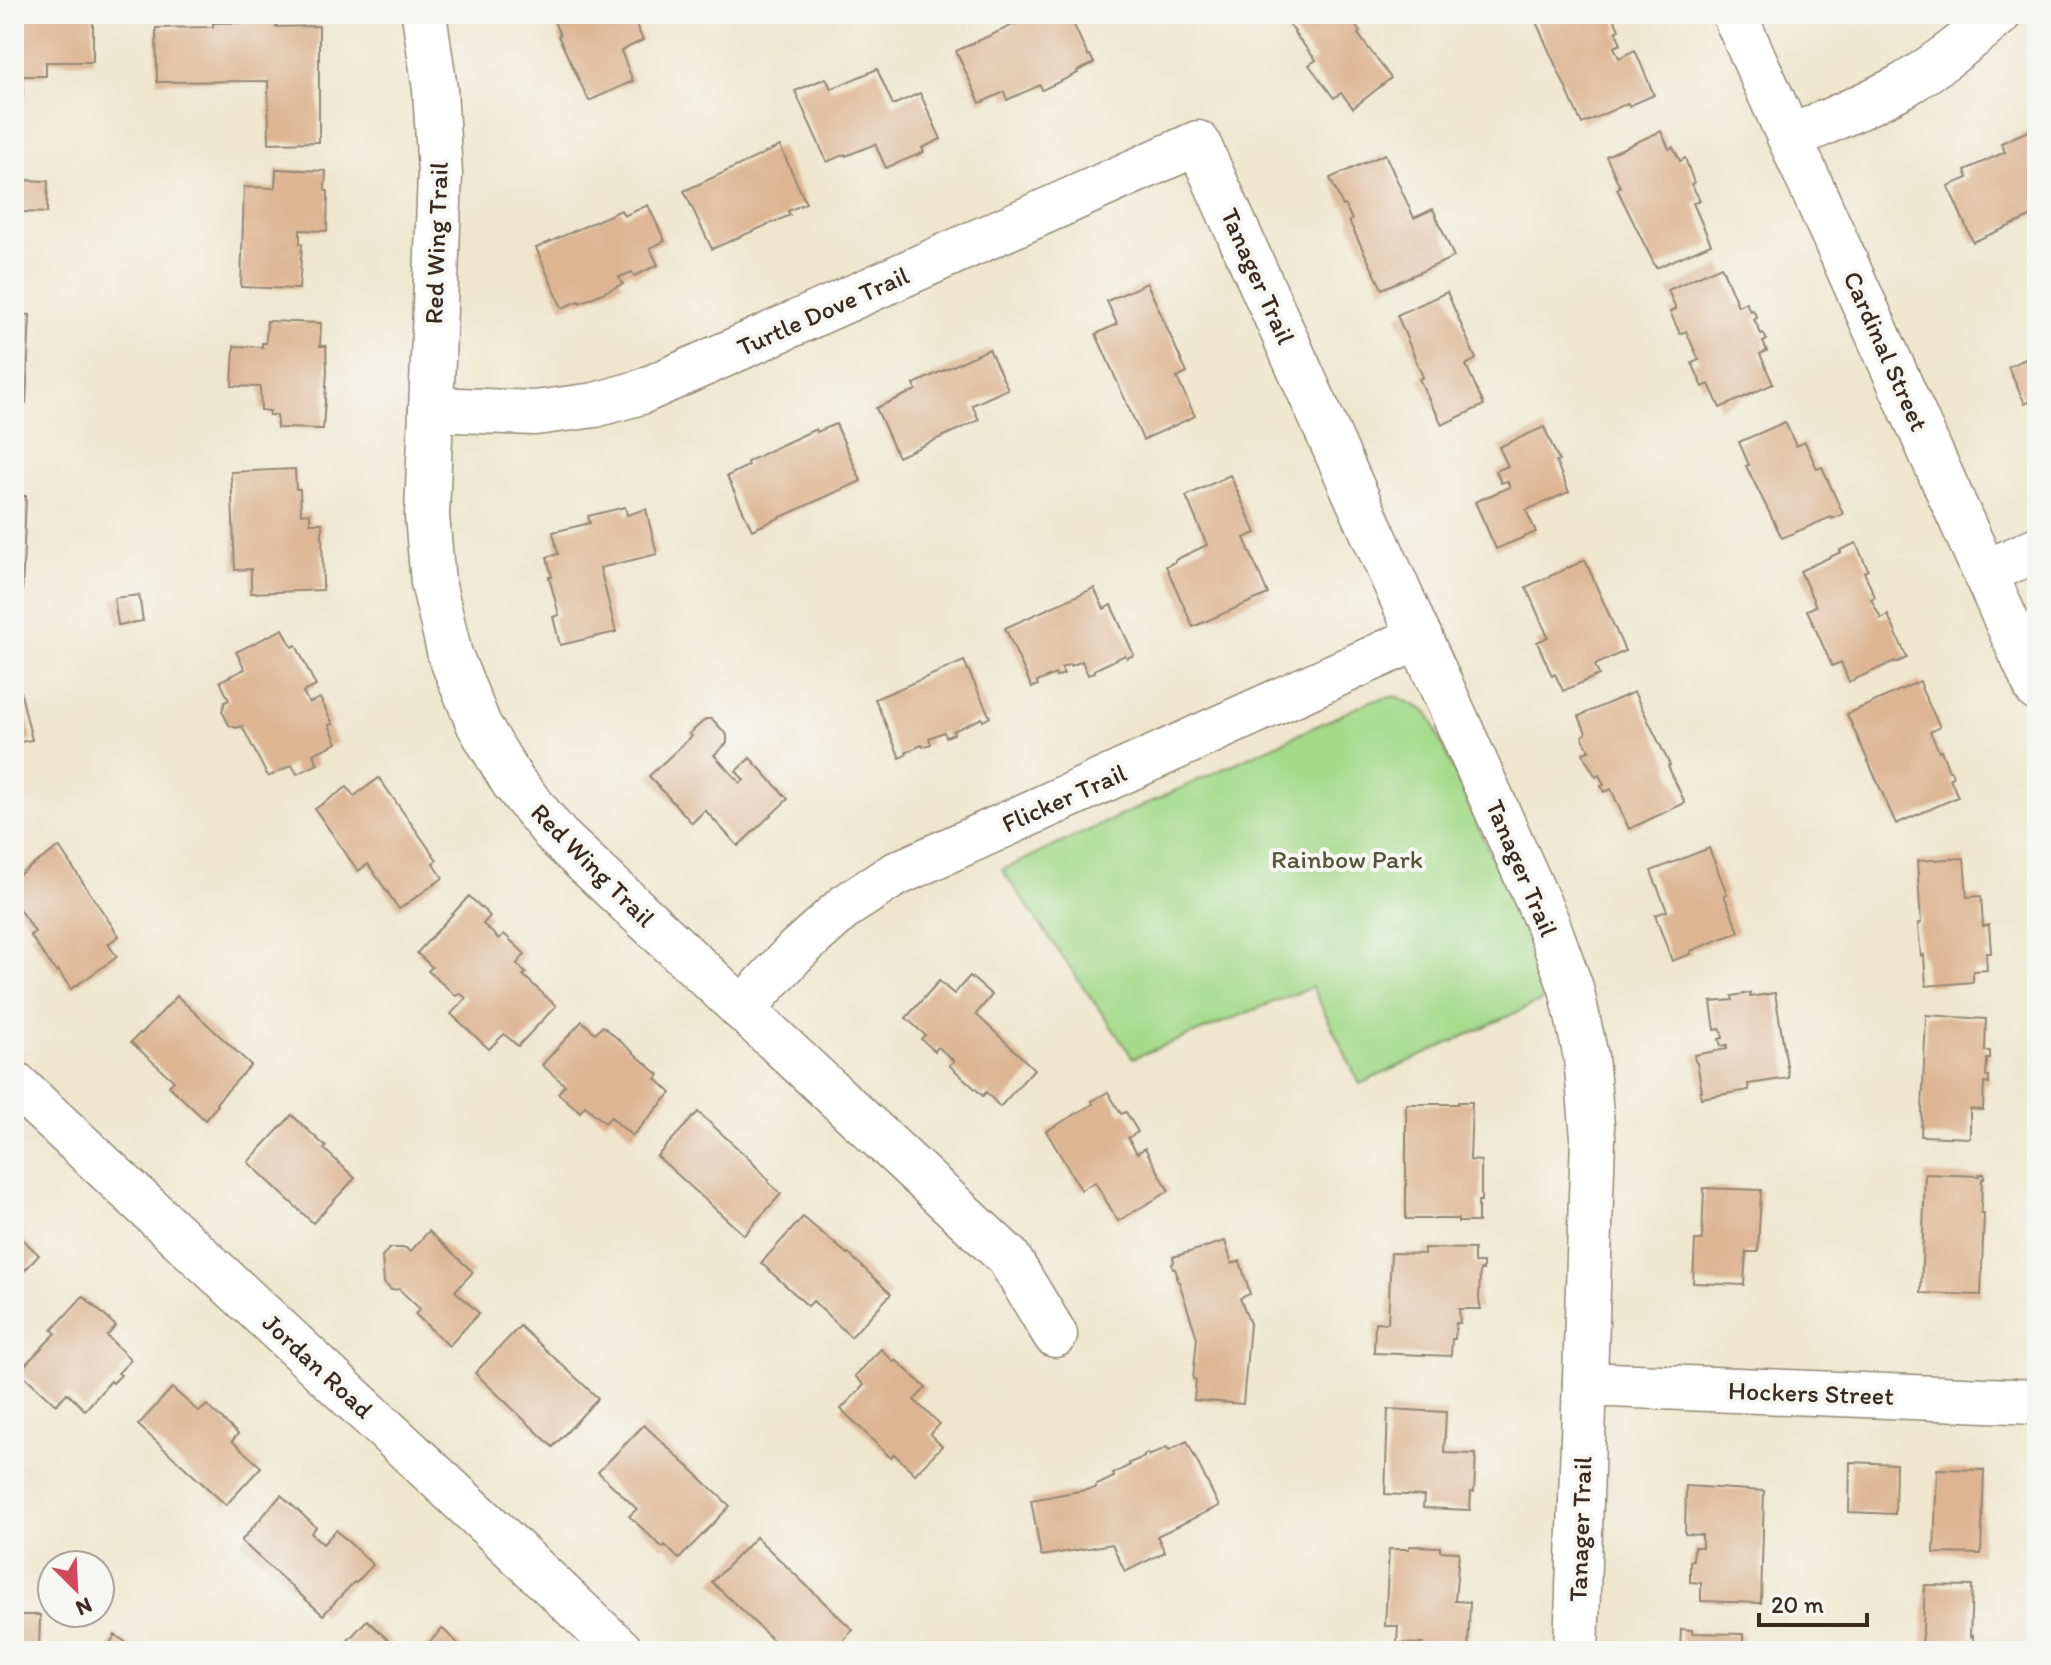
<svg xmlns="http://www.w3.org/2000/svg" width="2051" height="1665" viewBox="0 0 2051 1665" font-family="Itim,sans-serif">
  <style>
    .green { fill: #a4da8a; stroke: #708254; stroke-width: 2 }
    .building { fill: #ddb593 }
    .lines { fill: none; stroke-linecap: round; stroke-linejoin: round }
    .minor-casing { stroke: #958876; stroke-width: 47 }
    .minor { stroke: #fff; stroke-width: 44 }
    .labels { text-anchor: middle; dominant-baseline: central; stroke-width: 8; stroke-linejoin: round; paint-order: stroke }
    .street-label { font-size: 26px; fill: #3b2a1e; stroke: #f6f6f2 }
    .park-label { font-size: 26px; fill: #555639; stroke: #f6f6f2 }
  </style>
  <rect width="100%" height="100%" fill="#f6f6f2"/>
  <filter id="ink" filterUnits="userSpaceOnUse"><feTurbulence type="fractalNoise" baseFrequency=".0125" numOctaves="2"/><feDisplacementMap in="SourceGraphic" scale="16" xChannelSelector="R" yChannelSelector="G"/><feConvolveMatrix kernelMatrix="1 2 1 2 8 2 1 2 1" color-interpolation-filters="sRGB"/></filter>
  <filter id="wash" filterUnits="userSpaceOnUse"><feTurbulence type="fractalNoise" baseFrequency=".006" numOctaves="4" result="noise"/><feDisplacementMap in="SourceGraphic" scale="32" xChannelSelector="R" yChannelSelector="G"/><feGaussianBlur stdDeviation="1.8" result="paint"/><feColorMatrix in="noise" values="0 0 0 0 0 0 0 0 0 0 0 0 0 0 0 0 0 1.4 0 .05"/><feComposite in="paint" operator="in"/></filter>
  <g filter="url(#wash)">
    <rect width="100%" height="100%" fill="#efe6cd"/>
    <!-- green -->
    <path class="green" d="M1396 696 1428 712 1552 996 1360 1084 1312 987 1133 1058 1002 870 1371 701Z"/>
    <g id="blocks">
      <!-- building -->
      <g class="building">
        <path d="M14 14H93V62H46V76H23V97H14Z"/>
        <path d="M540 14H631L643 40 621 51 633 81 589 101 558 36 560 35 552 17 544 22Z"/>
        <path d="M1037 14H1069L1088 56 1090 55 1094 63 1077 71 1078 73 1042 90 1040 85 1007 100 1004 92 980 103 956 51Z"/>
        <path d="M1281 14H1347L1360 32 1358 34 1391 78 1353 108 1341 93 1334 98 1309 65 1316 60 1294 33 1295 32Z"/>
        <path d="M1554 14H1612L1619 30 1616 31 1621 44 1614 47 1619 58 1635 50 1654 95 1629 106 1628 103 1582 124 1536 22Z"/>
        <path d="M277 22 276 27 319 26V142L269 143 268 81 157 82 156 28 213 27V23Z"/>
        <path d="M877 69 893 105 920 93 941 139 922 148 924 152 886 168 875 144 846 156 845 154 827 162 795 91 826 78 831 89Z"/>
        <path d="M2037 127V214L1973 242 1948 186 1968 178 1965 170 2005 152 2001 143Z"/>
        <path d="M1661 131 1669 149 1673 147 1680 161 1685 158 1694 183 1691 184 1700 200 1693 203 1711 244 1656 268 1617 189 1620 187 1606 156Z"/>
        <path d="M780 146 806 203 788 211 790 215 712 249 684 191Z"/>
        <path d="M1385 154 1414 218 1433 209 1454 257 1382 289 1349 221 1352 220 1345 205 1343 206 1330 178Z"/>
        <path d="M14 162 23 163 22 180 48 181 47 213 21 212V226H18L17 259H14Z"/>
        <path d="M276 169 326 171 325 191H328L327 231 300 230V244H302L299 289 241 287 244 187 275 188Z"/>
        <path d="M648 205 665 241 650 248 658 265 634 276 632 272 619 277 623 284 580 303 579 301 562 308 536 248 621 210 624 216Z"/>
        <path d="M1721 266 1738 306 1746 302 1750 311 1753 310 1757 318 1754 319 1761 334 1763 333 1767 340 1763 342 1767 351 1760 354 1773 384 1720 408 1709 384 1703 387 1692 363 1699 360 1686 331 1680 334 1670 312 1676 309 1668 290Z"/>
        <path d="M1147 283 1187 373 1177 378 1195 416 1143 440 1096 334 1117 324 1107 301Z"/>
        <path d="M1447 292 1476 359 1466 365 1484 405 1442 425 1435 410H1434L1419 379 1423 377 1397 315Z"/>
        <path d="M14 314 30 315 26 403 14 402Z"/>
        <path d="M267 321 321 323 320 346H326L327 371 323 429 277 428V415H269L270 411 261 410 260 387 232 386 234 346 262 347V343H266Z"/>
        <path d="M2037 346V398L2025 404 2008 367 2030 357 2027 351Z"/>
        <path d="M989 349 1008 389 972 405 979 420 898 457 876 408 916 390 914 384Z"/>
        <path d="M1785 422 1796 446 1805 442 1817 469 1822 467 1843 514 1832 519 1831 517 1782 538 1746 466 1749 465 1739 442Z"/>
        <path d="M836 424 861 481 752 530 727 476 748 466 747 462 775 448 816 429 817 432Z"/>
        <path d="M1544 427 1559 461 1556 462 1569 492 1526 510 1536 532 1496 549 1475 502 1510 487 1507 481 1501 483 1496 471 1508 466 1499 447Z"/>
        <path d="M295 469 296 489H300L301 514 310 513V523H322L323 590 251 593V569L235 570 231 472Z"/>
        <path d="M1230 475 1256 533 1244 538 1268 594 1193 627 1166 566 1175 562V560L1207 545 1186 496Z"/>
        <path d="M14 496H26L22 595H14Z"/>
        <path d="M625 507 627 515 646 509 657 554 600 568 616 632 560 645 553 617 559 615 549 577H552L547 557 558 554 553 532 590 523 588 516Z"/>
        <path d="M1856 543 1868 570 1864 572 1875 597 1871 599 1881 619 1888 615 1907 658 1895 663V661L1849 682 1841 662 1832 666 1807 610 1816 606 1800 571 1841 552 1840 550Z"/>
        <path d="M1585 560 1625 651 1595 665 1599 675 1563 691 1555 674 1552 676 1537 642 1548 637 1526 587Z"/>
        <path d="M1094 588 1104 609 1111 605 1134 655 1127 658 1125 655 1094 670 1095 672 1088 675 1082 661 1071 666 1070 664 1061 668 1064 674 1056 677 1055 674 1037 682 1038 685 1032 688 1005 628Z"/>
        <path d="M139 595 143 621 118 625 114 598Z"/>
        <path d="M283 629 292 647 296 645 316 686 303 692 309 703 320 698 333 724 329 725 337 743 313 754 318 764 297 774 292 765 268 777 242 726 236 728 229 725 222 711 225 702 229 700 220 681 245 669 236 652Z"/>
        <path d="M964 661 990 717 983 721 982 718 953 731 954 734 946 737 944 732 929 738 931 744 923 747 922 745 906 752 907 754 900 758 875 699Z"/>
        <path d="M14 665 32 740 14 743Z"/>
        <path d="M1920 681 1922 687 1921 688 1940 727 1930 732 1939 751 1941 750 1949 771H1951L1953 777 1950 778 1958 797 1896 824 1847 714Z"/>
        <path d="M1634 692 1670 765 1668 766 1685 803 1629 829 1611 789 1604 792 1601 786 1604 785 1599 775 1596 777 1586 760 1583 753 1589 751 1582 736 1586 733 1579 716Z"/>
        <path d="M706 719H712L727 735V743L714 755 740 783 744 780 736 771 750 758 788 799 738 846 705 810 692 823 649 776 692 736 689 734Z"/>
        <path d="M379 778 437 860 433 863 443 878 399 909 368 864 358 871 315 809 347 787 354 796Z"/>
        <path d="M59 847 119 936 108 944 117 957 71 989 58 970 56 972 30 935 35 932 14 902V878Z"/>
        <path d="M1709 848 1727 894 1724 895 1739 932 1690 951 1691 954 1672 961 1655 915 1667 911 1651 871Z"/>
        <path d="M1964 858 1967 897 1981 896 1983 926 1989 925 1991 953H1986L1987 970 1973 971V982L1926 986 1924 955 1921 956 1918 927V923H1921L1917 861Z"/>
        <path d="M469 896 490 916 483 924 499 939 504 934 525 954 517 964 526 973 523 975 556 1006 518 1046 504 1034 489 1049 451 1014 466 998 460 993 456 996 428 971 432 967 417 953Z"/>
        <path d="M970 976 992 995 976 1014 1034 1069 1000 1107 986 1092 983 1096 949 1065 954 1061 938 1047 935 1051 921 1039 925 1035 906 1018 939 981 954 994Z"/>
        <path d="M1750 993V997L1775 993 1789 1078 1748 1084 1749 1090 1701 1098 1700 1091H1702L1697 1063 1695 1061 1694 1055 1727 1049V1045L1721 1046 1719 1039 1723 1038 1721 1029 1715 1030 1711 1002 1733 1000 1732 996Z"/>
        <path d="M177 996 251 1065 216 1103 218 1105 205 1120 169 1086 174 1081 131 1042 140 1033 141 1034Z"/>
        <path d="M1926 1015 1986 1019 1985 1051H1990V1059H1987L1986 1076H1989V1084L1984 1083 1983 1110 1970 1109V1138L1921 1136Z"/>
        <path d="M582 1021 595 1033 603 1026 659 1075 656 1079 671 1093 632 1136 611 1117 605 1123 585 1106 580 1112 558 1093 565 1085 542 1065Z"/>
        <path d="M1108 1092 1121 1114 1126 1112 1138 1132 1128 1138 1137 1153 1145 1148 1169 1191 1118 1221 1095 1182 1081 1190 1046 1131 1093 1104 1092 1101Z"/>
        <path d="M1458 1102H1472L1470 1160 1481 1161V1201H1478V1222H1458V1219H1406V1104H1458Z"/>
        <path d="M698 1112 746 1156 769 1180 768 1182 781 1194 744 1235 657 1156Z"/>
        <path d="M292 1115 326 1147 324 1149 355 1178 313 1223 248 1162Z"/>
        <path d="M1925 1174 1979 1176V1174H1984V1179H1982L1981 1213H1984L1981 1295 1921 1293Z"/>
        <path d="M1704 1188 1761 1190 1758 1252H1746L1744 1285 1693 1283 1695 1240H1702Z"/>
        <path d="M803 1217 847 1254 848 1253 891 1294 851 1337 813 1301 808 1306 761 1263Z"/>
        <path d="M14 1231 39 1255 17 1279 14 1277Z"/>
        <path d="M429 1231 473 1272 455 1291 479 1313 449 1346 415 1314 420 1309 399 1289 391 1290 384 1283 382 1256 390 1248H406L410 1252Z"/>
        <path d="M1225 1241 1232 1264 1240 1261 1250 1294 1240 1298 1250 1324 1243 1404 1194 1400 1196 1380 1193 1379 1197 1338 1179 1282H1178L1176 1277H1178L1175 1269H1173L1172 1264 1174 1262 1173 1257Z"/>
        <path d="M1424 1248 1474 1249V1263H1483V1270H1480L1479 1300 1481 1309H1459L1460 1323H1456L1455 1339H1452L1451 1356 1374 1353 1375 1322 1388 1323 1391 1253 1424 1254Z"/>
        <path d="M83 1296 116 1326 107 1336 131 1360 118 1373 121 1375 113 1383 111 1381 85 1410 67 1393 56 1405 19 1371 56 1333 52 1330Z"/>
        <path d="M520 1326 598 1398 553 1447 475 1373Z"/>
        <path d="M881 1349 894 1362 896 1360 926 1388 914 1400 940 1424 930 1434 942 1446 915 1474 894 1454 891 1458 841 1409 864 1385 855 1376Z"/>
        <path d="M172 1388 199 1412 207 1405 238 1434 232 1441 261 1467 226 1505 138 1425Z"/>
        <path d="M1388 1409 1446 1412 1444 1453 1476 1454 1474 1492H1471L1470 1510 1423 1508 1424 1496 1385 1494Z"/>
        <path d="M644 1425 730 1506 679 1559 665 1545 663 1548 629 1516 637 1509 598 1472Z"/>
        <path d="M1187 1441 1219 1506 1157 1536 1165 1552 1125 1572 1112 1544 1041 1556 1031 1500 1096 1488 1095 1486 1114 1477 1113 1474 1130 1465 1129 1463 1144 1457V1455L1148 1453 1149 1456 1167 1447 1169 1450Z"/>
        <path d="M1850 1462 1896 1464 1895 1514 1849 1512Z"/>
        <path d="M1937 1469 1984 1470 1981 1554 1934 1553Z"/>
        <path d="M1686 1486 1764 1491 1761 1603 1701 1601V1583L1690 1582V1561L1693 1560 1694 1547H1702V1535L1685 1534Z"/>
        <path d="M281 1495 316 1527 311 1533 323 1544 336 1530 373 1565 356 1583 354 1582 323 1615 241 1541Z"/>
        <path d="M756 1537 853 1630 833 1651H772L778 1645 712 1582Z"/>
        <path d="M1409 1546 1440 1547V1551L1459 1552 1455 1601 1470 1602 1468 1651H1423V1644L1397 1643 1398 1626H1385L1389 1549H1409Z"/>
        <path d="M1925 1585 1972 1586 1970 1637 1973 1636V1651H1922Z"/>
        <path d="M14 1615H40L39 1651H14Z"/>
        <path d="M367 1620 400 1651H338Z"/>
        <path d="M442 1629 445 1631 466 1651H421Z"/>
        <path d="M1681 1629 1692 1630V1633L1743 1634V1651H1680Z"/>
        <path d="M115 1635 139 1651H105Z"/>
      </g>
    </g>
  </g>
  <g filter="url(#ink)">
    <use href="#blocks" fill-opacity="0" stroke="#958876" stroke-width="2"/>
    <g class="lines">
      <defs>
        <g id="minor">
          <path d="M424 14 435 89 440 174 427 516 433 582 450 655 479 725 513 782 558 837 1008 1257 1055 1335"/>
          <path d="M1734 14 2037 689"/>
          <path d="M1790 138C1828 121 1867 105 1904 85 1938 65 1969 40 1999 14"/>
          <path d="M431 409 535 413 595 405 641 392 1198 143 1547 922 1571 988 1586 1057 1593 1137 1576 1651"/>
          <path d="M1985 573 2037 549"/>
          <path d="M742 1009 797 950 846 906 894 875 1420 637"/>
          <path d="M14 1083 500 1536 621 1651"/>
          <path d="M1585 1384 2037 1402"/>
        </g>
      </defs>
      <!-- minor casing -->
      <use href="#minor" class="minor-casing"/>
      <!-- minor -->
      <use href="#minor" class="minor"/>
    </g>
  </g>
  <g class="labels">
    <!-- street labels -->
    <g class="street-label">
      <text transform="translate(436 243) rotate(-88)">Red Wing Trail</text>
      <text transform="translate(1258 276) rotate(66)">Tanager Trail</text>
      <text transform="translate(823 311) rotate(-24)">Turtle Dove Trail</text>
      <text transform="translate(1886 351) rotate(66)">Cardinal Street</text>
      <text transform="translate(1064 798) rotate(-24)">Flicker Trail</text>
      <text transform="translate(593 865) rotate(45)">Red Wing Trail</text>
      <text transform="translate(1522 868) rotate(67)">Tanager Trail</text>
      <text transform="translate(318 1366) rotate(43)">Jordan Road</text>
      <text transform="translate(1811 1393) rotate(2)">Hockers Street</text>
      <text transform="translate(1580 1529) rotate(-88)">Tanager Trail</text>
    </g>
    <!-- park labels -->
    <g class="park-label">
      <text x="1347" y="859">Rainbow Park</text>
    </g>
  </g>
  <!-- margin -->
  <rect width="2051" height="1665" fill="none" stroke="#f6f6f2" stroke-width="48"/>
  <!-- north arrow -->
  <g transform="translate(76 1589) rotate(156)"><circle r="38" fill="#f6f6f2" stroke="#aba49d" stroke-width="2"/>
  <path d="M0-6L14 30L0 20L-14 30Z" fill="#d1495b"/>
  <text y="-12" font-size="22" font-weight="bold" text-anchor="middle" fill="#3b2a1e">N</text>
  </g>
  <!-- scale -->
  <path d="M1759 1613v12h108v-12" fill="none" stroke="#3b2a1e" stroke-width="4"/>
  <text x="1771" y="1613" font-size="24" fill="#3b2a1e" stroke="#f6f6f2" stroke-width="6" paint-order="stroke">20 m</text>
</svg>
